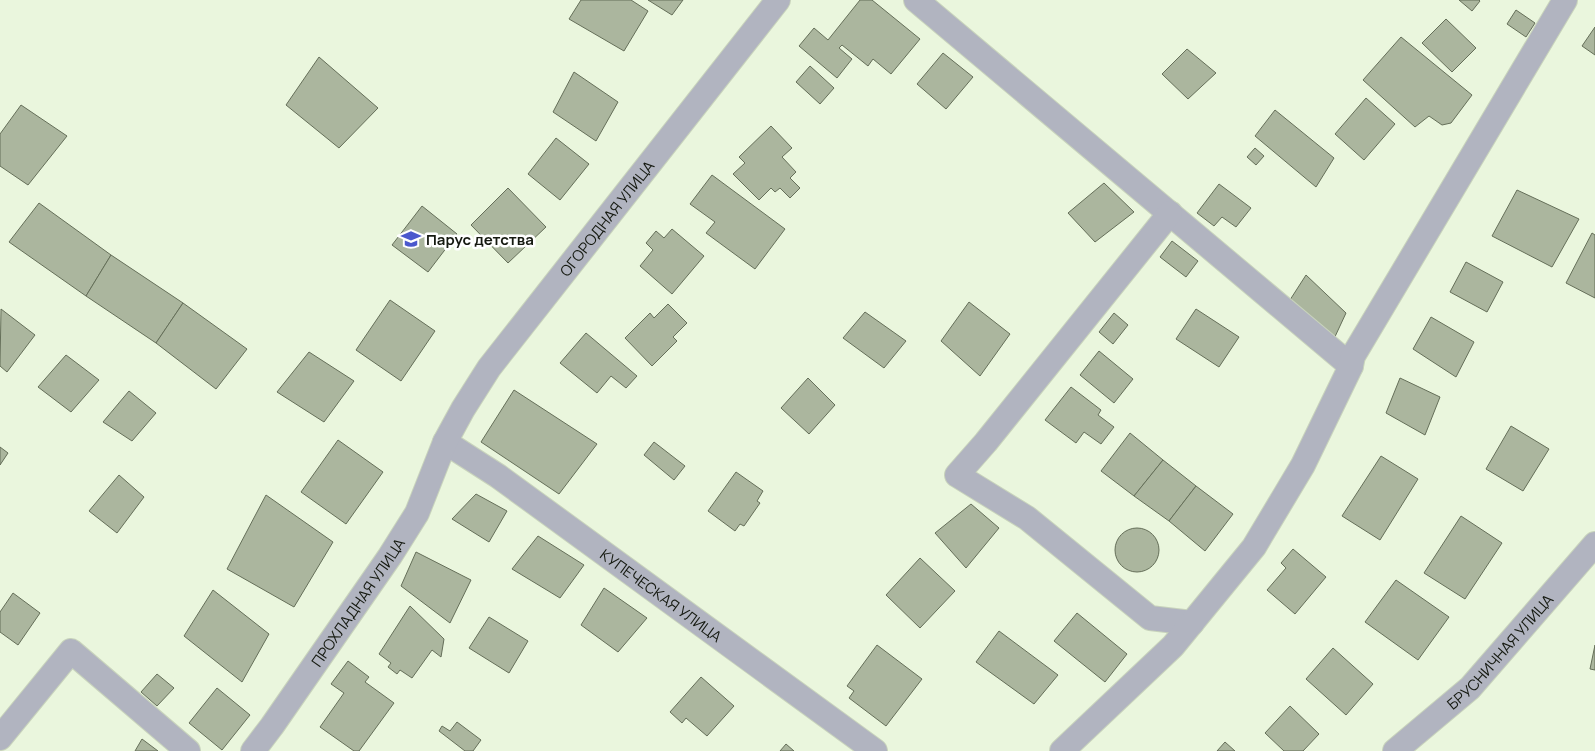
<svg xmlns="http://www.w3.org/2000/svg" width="1595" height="751" viewBox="0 0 1595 751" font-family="Manrope,sans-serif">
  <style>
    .building { fill: #abb69e; stroke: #656f59 }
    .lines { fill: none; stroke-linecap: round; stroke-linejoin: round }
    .street-casing { stroke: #c8d3bc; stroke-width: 26 }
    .street { stroke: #b1b4c0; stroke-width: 24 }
    .labels { text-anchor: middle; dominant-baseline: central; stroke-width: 5; stroke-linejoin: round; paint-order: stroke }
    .street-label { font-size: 15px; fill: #151910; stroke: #fff }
    .poi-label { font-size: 15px; font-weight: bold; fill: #151910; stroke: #fff; text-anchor: start }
  </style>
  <rect width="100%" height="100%" fill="#eaf6dd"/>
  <!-- building -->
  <g class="building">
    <path d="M581 0H631L648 11 624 51 569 19Z"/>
    <path d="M648 0H683L672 15Z"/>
    <path d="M860 0H872L920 39 891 74 873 59 868 66 842 45 839 48 852 59 837 78 799 46 814 28 828 40Z"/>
    <path d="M1459 0H1479L1480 1 1472 11Z"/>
    <path d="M1516 10 1535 23 1526 37 1507 24Z"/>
    <path d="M1446 19 1476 48 1452 72 1422 43Z"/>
    <path d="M1595 27V55L1582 46Z"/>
    <path d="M1401 37 1472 95 1451 123 1442 125 1429 116 1415 127 1363 80Z"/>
    <path d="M1187 49 1216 73 1188 99 1162 74Z"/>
    <path d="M943 53 973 77 946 109 917 84Z"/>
    <path d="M319 57 378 108 339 148 286 105Z"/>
    <path d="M810 66 834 88 820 104 796 82Z"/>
    <path d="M574 72 618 102 596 141 553 112Z"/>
    <path d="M1366 98 1395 124 1364 160 1335 134Z"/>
    <path d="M21 105 67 136 28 185 0 166V134Z"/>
    <path d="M1275 110 1334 158 1316 187 1255 136Z"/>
    <path d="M771 126 792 148 782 157 796 172 790 178 800 188 790 198 780 188 775 192 771 188 759 200 733 174 745 163 739 157Z"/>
    <path d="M556 138 589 164 560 200 528 174Z"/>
    <path d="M1255 148 1264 156 1256 165 1247 157Z"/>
    <path d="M712 175 785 229 755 269 706 233 715 222 690 204Z"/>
    <path d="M1104 183 1134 212 1095 242 1068 213Z"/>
    <path d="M1219 184 1251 208 1236 227 1222 217 1214 226 1197 213Z"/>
    <path d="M508 188 546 227 508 263 471 225Z"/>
    <path d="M1517 190 1579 219 1552 267 1492 236Z"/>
    <path d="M39 203 111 255 86 296 9 242Z"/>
    <path d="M422 206 457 234 428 272 392 245Z"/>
    <path d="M672 229 704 256 672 294 640 266 653 250 646 243 656 231 664 238Z"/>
    <path d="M1592 233 1595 235V298L1566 283Z"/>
    <path d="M1172 241 1198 261 1186 277 1160 257Z"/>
    <path d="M111 255 183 303 156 343 86 296Z"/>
    <path d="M1466 262 1503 282 1487 312 1450 292Z"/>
    <path d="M1306 275 1346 313 1333 341 1288 303Z"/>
    <path d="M390 300 435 331 401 381 356 350Z"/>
    <path d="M969 302 1010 334 980 376 941 341Z"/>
    <path d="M183 303 247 349 216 389 156 343Z"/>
    <path d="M668 304 687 323 673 337 677 341 652 366 625 338 650 313 654 318Z"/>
    <path d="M1 309 35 335 7 372 0 366Z"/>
    <path d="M1196 309 1239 337 1219 367 1176 339Z"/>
    <path d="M865 312 906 341 884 368 843 338Z"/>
    <path d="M1114 313 1128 325 1113 344 1099 332Z"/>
    <path d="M1431 317 1474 342 1456 377 1413 349Z"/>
    <path d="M586 333 637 376 626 388 611 376 597 393 560 363Z"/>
    <path d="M1099 351 1133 379 1114 403 1080 375Z"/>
    <path d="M309 352 354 381 324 422 277 392Z"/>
    <path d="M66 355 99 380 71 412 38 387Z"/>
    <path d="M808 378 835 405 809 434 781 408Z"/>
    <path d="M1400 378 1440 397 1425 435 1386 413Z"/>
    <path d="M1071 387 1101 410 1098 415 1114 427 1101 444 1084 432 1076 443 1045 420Z"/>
    <path d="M514 390 597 444 559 494 481 442Z"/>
    <path d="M129 391 156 413 132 441 103 422Z"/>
    <path d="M1511 426 1549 449 1523 491 1486 469Z"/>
    <path d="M1130 433 1163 460 1134 496 1101 471Z"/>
    <path d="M338 440 383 472 346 524 301 492Z"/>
    <path d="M654 442 685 466 674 480 644 455Z"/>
    <path d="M0 447 8 453 0 465Z"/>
    <path d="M1381 456 1418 479 1380 540 1342 516Z"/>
    <path d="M1163 460 1196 486 1169 521 1134 496Z"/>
    <path d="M736 472 763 491 757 501 760 503 744 526 740 524 735 531 708 511Z"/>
    <path d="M119 475 144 497 117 533 89 511Z"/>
    <path d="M1196 486 1233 514 1205 551 1169 521Z"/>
    <path d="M476 494 507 511 489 542 452 519Z"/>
    <path d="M266 495 333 542 294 607 227 569Z"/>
    <path d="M971 504 999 528 966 568 935 533Z"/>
    <path d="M1461 516 1502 543 1465 599 1424 573Z"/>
    <circle cx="1137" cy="550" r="22"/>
    <path d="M538 536 584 565 560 598 512 569Z"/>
    <path d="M1293 549 1326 577 1295 614 1267 590 1286 568 1281 563Z"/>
    <path d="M416 552 471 580 450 623 401 586Z"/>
    <path d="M920 558 955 591 920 628 886 595Z"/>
    <path d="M1396 580 1449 617 1418 660 1365 622Z"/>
    <path d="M604 588 647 618 618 652 581 625Z"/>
    <path d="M213 590 269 634 242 682 184 636Z"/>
    <path d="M13 593 40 613 18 645 0 632V612Z"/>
    <path d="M410 606 444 639 441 657 432 650 412 678 400 670 397 674 388 667 391 663 379 654Z"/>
    <path d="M1077 613 1127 654 1105 682 1054 641Z"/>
    <path d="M489 617 528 641 509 673 469 648Z"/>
    <path d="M999 631 1058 675 1034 704 976 662Z"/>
    <path d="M877 645 922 679 886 726 849 698 854 691 847 686Z"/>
    <path d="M1595 645V670L1590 669Z"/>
    <path d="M1333 648 1373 684 1346 715 1306 679Z"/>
    <path d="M348 661 369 677 365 682 394 703 359 751H354L320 727 344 693 331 684Z"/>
    <path d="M157 674 174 688 157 706 141 692Z"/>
    <path d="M701 677 734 706 707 736 686 718 682 723 670 712Z"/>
    <path d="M217 688 250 715 222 750 189 723Z"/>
    <path d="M1290 706 1319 734 1303 751H1284L1265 733Z"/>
    <path d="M457 722 481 740 473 751H465L439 731 442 726 450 731Z"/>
    <path d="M142 739 158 751H135Z"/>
    <path d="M1225 742 1235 751H1217Z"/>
    <path d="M786 744 794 751H780Z"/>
  </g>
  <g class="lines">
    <defs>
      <g id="street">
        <path d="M916 0 1351 366"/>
        <path d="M1170 213 986 442 957 475 1027 518 1150 618 1192 623"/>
        <path id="s1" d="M445 442 498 476 875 751"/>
        <path d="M0 738 71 651 188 751"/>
        <path id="s2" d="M253 751 272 726 390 556 417 513 445 442 463 409 489 368 778 0"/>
        <path d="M1062 751 1173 646 1254 547 1303 465 1351 366 1353 356 1565 0"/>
        <path id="s3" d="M1395 751 1470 688 1595 544"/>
      </g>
    </defs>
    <!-- street casing -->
    <use href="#street" class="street-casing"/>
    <!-- street -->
    <use href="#street" class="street"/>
  </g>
  <!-- icons -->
  <defs>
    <symbol id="school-bare" viewBox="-9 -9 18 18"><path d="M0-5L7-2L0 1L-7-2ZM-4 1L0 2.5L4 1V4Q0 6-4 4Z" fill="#4b58cd" stroke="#fff" stroke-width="2.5" paint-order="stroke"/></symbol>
  </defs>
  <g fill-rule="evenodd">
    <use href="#school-bare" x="397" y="225" width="28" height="28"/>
  </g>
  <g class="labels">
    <!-- street labels -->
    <g class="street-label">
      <text stroke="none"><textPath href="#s2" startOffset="642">ОГОРОДНАЯ УЛИЦА</textPath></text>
      <text stroke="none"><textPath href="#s1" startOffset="265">КУПЕЧЕСКАЯ УЛИЦА</textPath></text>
      <text stroke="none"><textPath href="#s2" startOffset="182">ПРОХЛАДНАЯ УЛИЦА</textPath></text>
      <text stroke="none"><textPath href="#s3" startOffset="145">БРУСНИЧНАЯ УЛИЦА</textPath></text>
    </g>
    <!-- poi labels -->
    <g class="poi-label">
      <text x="426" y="239">Парус детства</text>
    </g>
  </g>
</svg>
